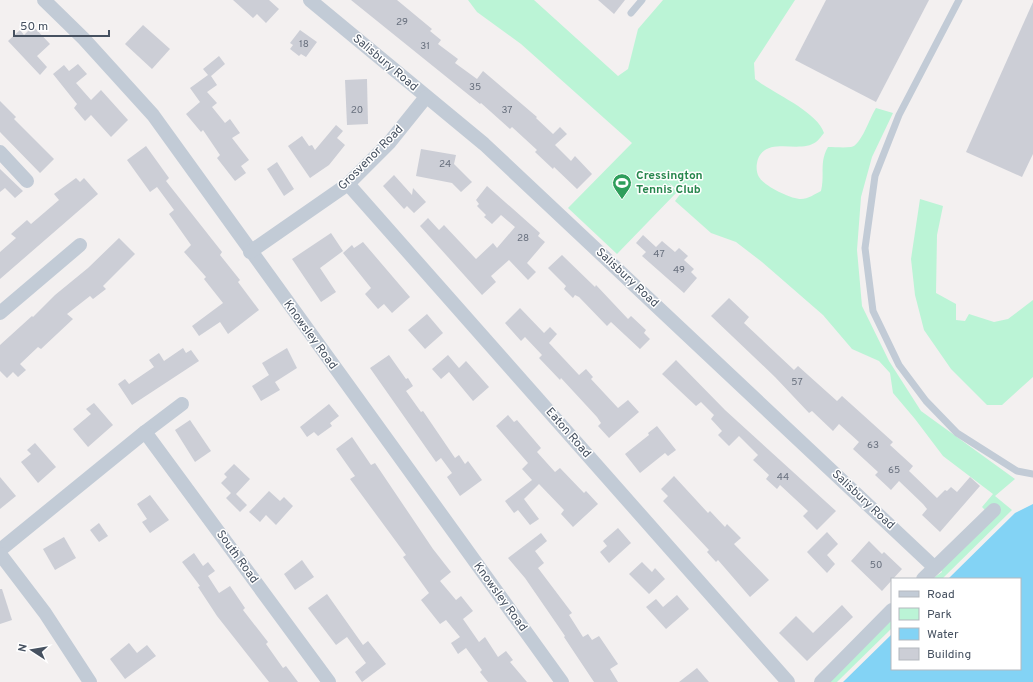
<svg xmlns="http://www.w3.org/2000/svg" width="1033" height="682" viewBox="0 0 1033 682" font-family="Overpass,sans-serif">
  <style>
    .green { fill: #bbf4d6 }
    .water { fill: #83d3f5 }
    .building { fill: #ccced6 }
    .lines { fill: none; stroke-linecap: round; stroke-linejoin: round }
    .service { stroke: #c2cbd6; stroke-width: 7 }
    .minor { stroke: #c2cbd6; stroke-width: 14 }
    .labels { text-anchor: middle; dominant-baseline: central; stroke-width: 3; stroke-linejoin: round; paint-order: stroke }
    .number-label { font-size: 10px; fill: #68707e }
    .street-label { font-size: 12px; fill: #465160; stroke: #fff }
    .leisure-label { font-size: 12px; font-weight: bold; fill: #27864d; stroke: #fff; text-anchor: start }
  </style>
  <rect width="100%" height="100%" fill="#f3f0f0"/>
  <!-- green -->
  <g class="green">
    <path d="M468 0H534L618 76 628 69 638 29 663 0H795L754 63 755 79C772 93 817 111 824 133 822 135 819 140 816 142 800 154 767 136 758 159 756 165 756 172 759 177 764 186 791 199 801 199 808 199 815 194 821 191 825 175 819 162 828 147 835 147 843 148 851 147 861 146 870 117 876 108L893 113 872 157 861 197 857 250 862 306 889 361 921 411 1015 479 995 496 1012 510 942 579H932L942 572 941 570 986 511 982 507 993 494 943 456 915 419 893 393 890 373 879 361 852 349 823 315 762 262 736 242 711 233 675 201 681 193 667 181 677 192 617 254 568 208 632 143 521 44 477 12Z"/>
    <path d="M920 199 943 206 937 235 936 293 956 304V320L965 321 969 314 994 322 1008 319 1033 300V377L1002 405H987L951 369 924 330 915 295 911 259Z"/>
    <path d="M892 618V628L837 682H826Z"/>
  </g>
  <!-- water -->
  <path class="water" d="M1033 504V682H843L892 634V669H1020V579H948L1015 513Z"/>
  <!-- building -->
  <g class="building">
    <path d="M233 0H269L279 9 266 23 257 14 253 18Z"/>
    <path d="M351 0H397L432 29 430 31 441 40 438 44 458 59 455 63 477 79 483 71 537 117 536 118 553 134 560 127 567 134 555 145 571 161 575 156 592 174 577 189 554 167 553 169 535 152 537 150 512 127 510 129 481 103 480 104Z"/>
    <path d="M598 0H625L614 14Z"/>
    <path d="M826 0H929L876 102 795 60Z"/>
    <path d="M1033 2V154L1022 177 966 152Z"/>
    <path d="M143 25 170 49 152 69 125 44Z"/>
    <path d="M33 26 50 44 37 56 47 67 40 75 8 41 20 30 24 35Z"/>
    <path d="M300 30 317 42 306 57 301 54 299 56 290 49 293 45 290 43Z"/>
    <path d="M219 56 225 64 211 76 217 85 207 92 217 103 212 107 225 123 230 119 240 133 232 138 249 160 241 166 246 173 235 181 217 158 220 155 203 130 201 132 186 114 200 102 190 88 208 75 203 69Z"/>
    <path d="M78 64 87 74 76 83 91 100 101 90 128 120 111 137 91 115 85 121 74 108 77 104 53 74 64 65 69 71Z"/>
    <path d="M367 79 368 124 347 125 345 80Z"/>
    <path d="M0 101 16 117 14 119 54 159 40 173 0 132Z"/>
    <path d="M336 125 343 131 337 138 345 145 329 165 310 178 288 146 302 136 309 146 312 145 315 150Z"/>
    <path d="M146 146 169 178 166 181 222 252 220 255 240 280 238 282 259 310 228 334 220 322 199 336 192 326 223 303 204 279 206 277 184 252 191 245 169 214 174 210 157 187 150 192 127 160Z"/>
    <path d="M421 149 456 155 454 164 472 182 461 192 452 183 416 176Z"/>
    <path d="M277 162 294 189 284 196 267 169Z"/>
    <path d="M0 169 23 191 15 198 5 188 0 192Z"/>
    <path d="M394 175 412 195 413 188 426 202 414 213 407 206 404 209 383 186Z"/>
    <path d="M76 178 80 182 84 178 98 194 0 279V252L16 238 11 234 27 220 31 224 59 200 54 194Z"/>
    <path d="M487 186 540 233 538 236 545 242 527 263 536 272 528 280 509 260 491 276 496 282 482 295 420 226 428 218 439 230 444 225 476 259 493 243 497 248 515 227 501 215 492 224 484 217 486 215 477 206 479 204 476 200Z"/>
    <path d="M331 233 343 251 320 268 336 292 321 302 292 259Z"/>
    <path d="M643 235 656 247 662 241 675 252 679 248 688 256 684 260 694 269 691 272 697 278 684 293 642 256 646 252 636 243Z"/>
    <path d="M119 238 135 254 103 286 106 289 93 299 90 296 67 314 73 319 41 349 38 347 20 364 26 370 18 377 13 372 7 378 0 371V345L32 316 33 317 55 295 88 268Z"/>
    <path d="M363 242 410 297 392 313 384 304 378 309 365 294 371 288 343 253 352 245 354 248Z"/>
    <path d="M562 255 595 287 596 285 628 319 631 316 646 330 644 333 650 339 640 349 611 322 607 326 579 297 575 295 573 298 564 289 566 286 548 268Z"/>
    <path d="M729 298 749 317 744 323 794 370 798 366 837 401 842 396 893 442 890 445 913 466 909 471 937 498 945 490 947 491 951 487 957 492 970 477 980 486 940 532 922 515 927 509 923 504 899 481 891 490 875 475 878 472 853 449 859 442 839 424 833 431 812 411 809 413 775 377 711 316Z"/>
    <path d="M520 308 544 333 550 327 557 334 549 343 579 375 586 369 593 377 591 379 618 408 628 400 639 412 609 438 598 426 601 423 597 417 561 378 560 380 539 358 542 355 525 337 521 341 505 323Z"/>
    <path d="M427 314 443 333 425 349 408 330Z"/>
    <path d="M183 348 186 353 191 350 199 361 132 405 118 384 125 379 129 384 154 367 149 360 159 353 164 361Z"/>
    <path d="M287 348 297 368 275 382 280 390 261 401 252 386 269 375 262 363Z"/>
    <path d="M389 355 406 379 408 378 413 386 406 391 421 412 423 411 455 458 459 455 465 464 468 461 482 480 460 496 447 477 452 473 441 458 436 462 370 368Z"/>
    <path d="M448 355 459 368 466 361 489 387 473 401 449 372 441 379 432 369Z"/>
    <path d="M676 360 725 410 836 511 817 530 803 516 808 511 780 485 777 489 766 479 769 475 753 460 758 455 739 436 729 446 718 435 722 431 711 419 714 415 701 402 696 406 662 374Z"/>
    <path d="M94 403 113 425 88 447 73 429 91 414 86 409Z"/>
    <path d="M329 404 339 416 330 423 332 426 318 436 314 432 307 437 300 427Z"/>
    <path d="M508 415 514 422 517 420 541 448 537 452 555 472 560 468 584 493 586 491 598 504 573 527 561 514 564 510 539 484 524 499 539 519 530 525 518 510 514 513 505 501 532 480 522 469 528 463 496 426Z"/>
    <path d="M190 420 211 451 195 462 175 430Z"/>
    <path d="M657 426 676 450 668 456 665 453 640 473 625 454 649 435 648 433Z"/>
    <path d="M352 437 371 465 375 463 433 549 451 572 440 581 456 600 461 596 473 611 463 619 479 642 485 637 498 657 506 651 513 660 510 662 527 682H488L480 672 482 670 466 648 458 654 451 643 460 637 446 620 440 624 421 600 429 593 403 557 406 555 350 479 355 476 336 449Z"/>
    <path d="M35 443 56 467 38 483 21 462 31 454 27 450Z"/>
    <path d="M234 464 250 479 236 494 247 505 240 512 226 498 231 493 221 483 227 477 224 474Z"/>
    <path d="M674 476 708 513 710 511 725 527 727 524 741 538 734 544 769 580 750 597 718 560 716 562 707 552 709 550 663 501 668 496 661 489Z"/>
    <path d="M0 477 16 496 0 509Z"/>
    <path d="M269 491 280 501 284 497 293 506 276 525 266 515 260 522 249 512Z"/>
    <path d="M150 495 169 520 150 533 142 522 147 519 137 504Z"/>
    <path d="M99 523 108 536 99 542 90 530Z"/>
    <path d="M618 528 631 543 609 563 600 552 607 546 603 541Z"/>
    <path d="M827 532 838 544 827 555 835 564 827 573 807 552Z"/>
    <path d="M541 533 547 541 535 551 544 563 538 568 572 613 569 615 583 637 588 634 592 640 599 636 618 664 610 669 618 682H594L564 637 565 636 525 578 508 558Z"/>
    <path d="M64 537 76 558 55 570 43 549Z"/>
    <path d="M869 541 882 554 884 552 902 569 882 591 851 561Z"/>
    <path d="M194 553 203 566 208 562 215 571 208 576 219 593 230 586 245 608 243 610 268 642 266 644 283 668 286 666 298 682H269L217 616 198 587 200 586 182 562Z"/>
    <path d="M302 560 314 577 295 590 284 574Z"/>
    <path d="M642 562 652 572 655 568 665 579 649 594 629 574Z"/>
    <path d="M0 589H2L12 620 0 624Z"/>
    <path d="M327 594 363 645 368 641 386 664 362 682 355 672 366 663 347 637 336 645 308 608Z"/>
    <path d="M677 595 689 609 666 629 646 607 656 599 663 607Z"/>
    <path d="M842 605 853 617 807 661 779 633 796 616 813 633Z"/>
    <path d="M129 643 137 653 147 645 156 656 125 679 110 659Z"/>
    <path d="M697 668 709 682H679Z"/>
  </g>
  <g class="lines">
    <!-- service -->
    <g class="service">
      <path d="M959 0 899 115 875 176 865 248 873 311 899 365 926 401 957 433 1017 471 1033 474"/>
      <path d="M631 13 642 0"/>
    </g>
    <!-- minor -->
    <g class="minor">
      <path d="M44 0 84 39 153 115 562 682"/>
      <path d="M310 0 484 144 934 567"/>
      <path d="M0 152 27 181"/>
      <path d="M348 184 788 682"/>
      <path d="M250 252 348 184 389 143 426 97"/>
      <path d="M0 313 80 245"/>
      <path d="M145 432 182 404"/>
      <path d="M0 550 145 432 329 682"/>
      <path d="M0 554 45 613 90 682"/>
      <path d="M923 579 994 510"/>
      <path d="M821 682 892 610"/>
    </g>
  </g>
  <!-- icons -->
  <defs>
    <symbol id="stadium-pin" viewBox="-11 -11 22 30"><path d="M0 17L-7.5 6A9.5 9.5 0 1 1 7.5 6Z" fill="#2e9e5b" stroke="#fff"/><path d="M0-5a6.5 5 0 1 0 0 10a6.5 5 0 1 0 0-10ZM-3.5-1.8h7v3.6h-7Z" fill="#fff"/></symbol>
  </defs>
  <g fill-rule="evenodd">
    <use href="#stadium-pin" x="611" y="172" width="22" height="30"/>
  </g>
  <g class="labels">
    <!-- number labels -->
    <g class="number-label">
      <text x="402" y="22">29</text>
      <text x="304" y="44">18</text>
      <text x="425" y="46">31</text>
      <text x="475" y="87">35</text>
      <text x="357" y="110">20</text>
      <text x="507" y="110">37</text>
      <text x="445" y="164">24</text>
      <text x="523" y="238">28</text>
      <text x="659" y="254">47</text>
      <text x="679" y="270">49</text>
      <text x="797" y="382">57</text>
      <text x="873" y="445">63</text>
      <text x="894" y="470">65</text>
      <text x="783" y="477">44</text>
      <text x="876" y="565">50</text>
    </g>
    <!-- street labels -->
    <g class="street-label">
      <text transform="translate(385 63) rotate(40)">Salisbury Road</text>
      <text transform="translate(371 158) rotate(-45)">Grosvenor Road</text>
      <text transform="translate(627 278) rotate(43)">Salisbury Road</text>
      <text transform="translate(310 335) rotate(54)">Knowsley Road</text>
      <text transform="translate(568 433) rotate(49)">Eaton Road</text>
      <text transform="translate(863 500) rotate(43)">Salisbury Road</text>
      <text transform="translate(237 557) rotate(54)">South Road</text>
      <text transform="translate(500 597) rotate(54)">Knowsley Road</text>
    </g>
    <!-- leisure labels -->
    <g class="leisure-label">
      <text x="636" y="176">Cressington<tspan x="636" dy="14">Tennis Club</tspan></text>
    </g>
  </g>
  <!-- legend -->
  <rect x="891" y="578" width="130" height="92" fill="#ffffff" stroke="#b5b9bf"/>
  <rect x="899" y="591" width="20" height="6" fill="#c2cbd6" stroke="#b5b9bf"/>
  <text x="927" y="598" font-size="12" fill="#465160">Road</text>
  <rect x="899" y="608" width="20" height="12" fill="#bbf4d6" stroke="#b5b9bf"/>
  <text x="927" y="618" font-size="12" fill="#465160">Park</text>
  <rect x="899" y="628" width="20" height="12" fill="#83d3f5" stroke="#b5b9bf"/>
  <text x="927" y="638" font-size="12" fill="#465160">Water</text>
  <rect x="899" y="648" width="20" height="12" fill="#ccced6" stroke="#b5b9bf"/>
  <text x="927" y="658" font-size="12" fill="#465160">Building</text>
  <!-- north arrow -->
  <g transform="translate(32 650) rotate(282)" stroke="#ffffff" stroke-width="3" paint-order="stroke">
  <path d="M0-3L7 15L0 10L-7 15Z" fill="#465160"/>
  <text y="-6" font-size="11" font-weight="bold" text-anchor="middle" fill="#465160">N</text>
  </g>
  <!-- scale -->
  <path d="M14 30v6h95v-6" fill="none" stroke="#465160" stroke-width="2"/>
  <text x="20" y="30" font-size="12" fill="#465160" stroke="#ffffff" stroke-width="3" paint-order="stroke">50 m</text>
</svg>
